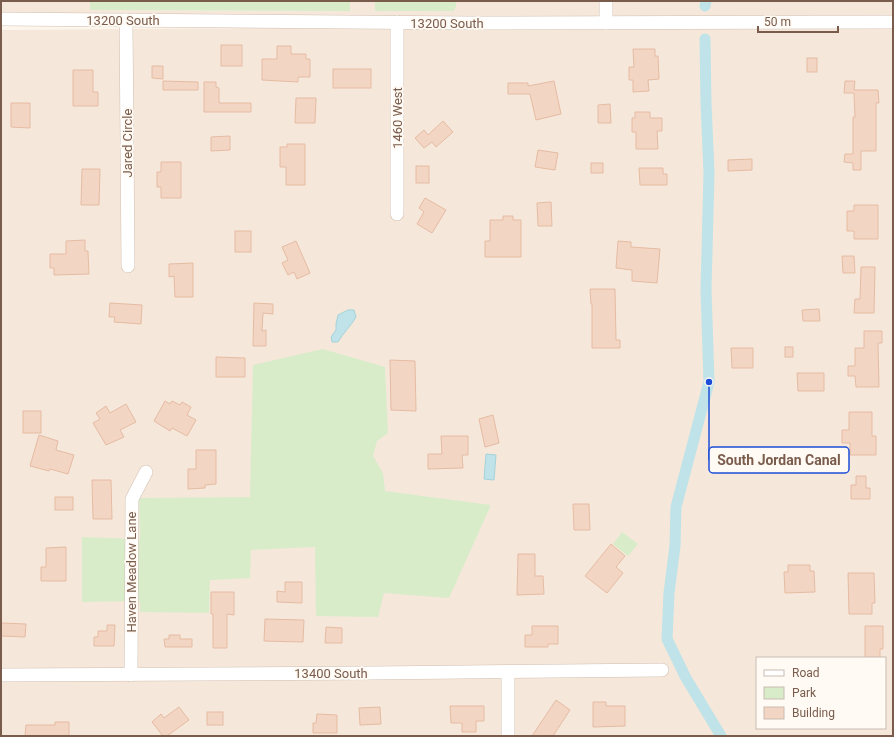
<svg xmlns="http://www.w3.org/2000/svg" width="894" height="737" viewBox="0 0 894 737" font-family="Roboto,sans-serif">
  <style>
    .residential { fill: #f5e8da; fill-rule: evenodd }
    .green { fill: #d8ecc9 }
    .water { fill: #bfe3e8; stroke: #a5d3da }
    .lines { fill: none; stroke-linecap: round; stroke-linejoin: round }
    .canal { stroke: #bfe3e8; stroke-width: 11 }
    .building { fill: #f3d5c3; stroke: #e6bba3 }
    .minor-casing { stroke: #d1beb0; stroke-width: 14 }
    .minor { stroke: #fff; stroke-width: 13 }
    .labels { text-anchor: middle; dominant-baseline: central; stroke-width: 3.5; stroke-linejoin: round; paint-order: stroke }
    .street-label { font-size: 13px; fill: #7a5c4d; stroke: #fffaf3 }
    .leader { fill: none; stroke: #1d4ed8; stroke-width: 1.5 }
    .callout-dot { fill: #1d4ed8; stroke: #fffaf3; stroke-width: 1.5 }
    .callout { fill: #fffaf3; stroke: #1d4ed8; stroke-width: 1.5 }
    .callout-label { font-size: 14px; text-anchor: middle; font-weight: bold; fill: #7a5c4d }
  </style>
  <rect width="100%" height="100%" fill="#fdf6ec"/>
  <!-- residential -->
  <g class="residential">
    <path d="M1 1H90V10L350 11V1H893V22L1 17Z"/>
    <path d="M893 23V736H1V30ZM757 658H885V728H757Z"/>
  </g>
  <!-- green -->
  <g class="green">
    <path d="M90 1H350V11L90 10Z"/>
    <path d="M375 1H456V6L454 11H375Z"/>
    <path d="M323 349 385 367 388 433 377 441 373 456 383 473 385 491 491 505 449 598 384 593 378 617 316 616 315 547 251 550 250 578 210 580 209 613 140 612V601L82 602V537L140 539 139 498 250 497 253 365Z"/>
    <path d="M622 532 638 544 628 556 613 544Z"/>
  </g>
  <!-- water -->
  <g class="water">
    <path d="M348 310H354L356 317C351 326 343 333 338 342H332L331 337 336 330V324L338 315Z"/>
    <path d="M486 454 496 455 494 480 484 479Z"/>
  </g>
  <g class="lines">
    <!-- canal -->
    <g class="canal">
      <path d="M705 6 706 1"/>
      <path d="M705 39 706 103 709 173 706 290 709 382 676 507 675 546 669 593 667 639 686 678 721 736"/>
    </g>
  </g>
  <!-- building -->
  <g class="building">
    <rect x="221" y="45" width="21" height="21"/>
    <path d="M277 46H291V54H306V59H310V77H298V82L262 80V59H277Z"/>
    <path d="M633 49H655V56H658L659 79 648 80 649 91 633 92V80H629V67H634Z"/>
    <rect x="807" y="58" width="10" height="14"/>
    <path d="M152 66H163V79L152 78Z"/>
    <rect x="333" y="69" width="38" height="19"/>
    <path d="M73 70H93V92H98V106H73Z"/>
    <path d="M163 81 198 82V90H163Z"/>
    <path d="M554 81 561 114 536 120 530 94H508V83H528V86Z"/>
    <path d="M845 81H855L854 90H878L879 103H876V151H861V170H853V163L844 162 845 154H853V117H855L854 93H844Z"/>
    <path d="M204 82H216V87L219 88V103H251V112H204Z"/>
    <path d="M296 98H316L315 123H295Z"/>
    <path d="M11 103H30V128L11 127Z"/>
    <path d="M610 104 611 123H598V105Z"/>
    <path d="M635 112H650V118H662V131H657L658 149H636V132H632V118H635Z"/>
    <path d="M443 121 453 132 436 147 432 142 424 148 415 138 424 130 428 135Z"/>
    <path d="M230 136V150L211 151V137Z"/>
    <path d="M287 144H305V185H286V167H280V147H287Z"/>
    <path d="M538 150 558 153 555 170 535 167Z"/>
    <path d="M752 159V170L728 171V160Z"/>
    <path d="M161 162H181V198H161V187H157V172H161Z"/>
    <rect x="591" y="163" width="12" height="10"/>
    <rect x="416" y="166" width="13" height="17"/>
    <path d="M639 168H663V174H667V185H640Z"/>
    <path d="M82 169H100L99 205H81Z"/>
    <path d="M425 198 446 210 432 233 417 224 424 212 419 208Z"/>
    <path d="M551 202 552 226H538L537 203Z"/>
    <path d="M854 205H878V239H854V231H847V211H854Z"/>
    <path d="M503 216H513V220H521V257H485V241H490V220H503Z"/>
    <rect x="235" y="231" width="16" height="21"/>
    <path d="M85 240V251H88L89 274 54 275V268H50V254H66V241Z"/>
    <path d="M296 241 310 273 297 279 294 272 288 275 282 263 288 260 282 247Z"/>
    <path d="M618 241 631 242V247L660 249 657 283 632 281V270L616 268Z"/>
    <path d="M842 256H854L855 273H843Z"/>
    <path d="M193 263V297H175L174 276 169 277V264Z"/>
    <path d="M861 267H875L874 313H854L855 299H860Z"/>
    <path d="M590 289H615L616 340H620V348H592V304H591Z"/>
    <path d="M110 303 142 305 141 324 114 322 115 317H109Z"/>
    <path d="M254 303 273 304V314L263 313 262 331 266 330V346H253Z"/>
    <path d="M819 309 820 321H803L802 310Z"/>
    <path d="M864 331H882V343H878L879 387H856L855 376H848V366H855V348H864Z"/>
    <rect x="785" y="347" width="8" height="10"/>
    <path d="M731 348H753V368H732Z"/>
    <path d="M216 357 245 358V377H216Z"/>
    <path d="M390 360 415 361 416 411 391 410Z"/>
    <path d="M797 373H824V391H798Z"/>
    <path d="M165 401 170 404 172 401 180 405 182 402 191 407 187 415 196 420 187 436 172 428 170 431 154 421Z"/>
    <path d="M126 404 136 422 120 430 124 437 106 445 93 423 100 419 96 413 106 406 110 413Z"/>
    <rect x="23" y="411" width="18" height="22"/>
    <path d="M849 412H872V436H876V455H850V443H842V430H849Z"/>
    <path d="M493 415 499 443 485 447 479 419Z"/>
    <path d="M39 435 58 441 56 450 74 455 68 474 50 469 49 471 30 466Z"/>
    <path d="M441 436H468V455H462L463 468 428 469V454H442Z"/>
    <path d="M196 450H216V484L205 485V488L188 489V469H196Z"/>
    <path d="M856 476H866V488H870V499H851V485H856Z"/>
    <path d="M92 480H111L112 519H93Z"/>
    <rect x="55" y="497" width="18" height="13"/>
    <path d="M573 504H589L590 530H574Z"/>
    <path d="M611 544 625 556 616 567 623 573 607 593 585 576Z"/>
    <path d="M66 547V581H41V567H46V548Z"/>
    <path d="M518 554H535V576H543L544 594 517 595Z"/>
    <path d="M788 565H810V571H814L815 592 785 593 784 572H788Z"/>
    <path d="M848 573H874L875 603H872V614H849Z"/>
    <path d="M285 582H302V603L277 602V591L285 592Z"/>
    <path d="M211 592H234V615L227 614V648H213V614H211Z"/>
    <path d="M265 619 304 620 303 642 264 641Z"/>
    <path d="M1 623 26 624 25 637 1 636Z"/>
    <path d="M107 625H115L114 646H94V637H98V631H107Z"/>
    <path d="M532 626H558V644H548V647H525V635H532Z"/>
    <path d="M865 626H883V649H880V658H865Z"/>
    <path d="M326 627 342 628V643H325Z"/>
    <path d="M169 635H180V639H192V647H165L164 639H169Z"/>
    <path d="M556 700 570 710 553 736H532Z"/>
    <path d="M593 702H606V706H625V726L593 727Z"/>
    <path d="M450 706H484V721H476V732H462V723H451Z"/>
    <path d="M179 707 189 720 167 736H163L152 722 161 714 164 718Z"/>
    <path d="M380 707 381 724 360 725 359 708Z"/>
    <rect x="207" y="712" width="16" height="13"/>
    <path d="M317 714 337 715V733H313V723H316Z"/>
    <path d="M55 722H69V736H25L26 725H55Z"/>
  </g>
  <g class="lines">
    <defs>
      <g id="minor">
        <path d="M606 1V23"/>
        <path d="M1 19 471 23 893 22"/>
        <path d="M126 20 128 266"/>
        <path d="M397 214V22"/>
        <path d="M508 672V736"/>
        <path d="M1 675 372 673 662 670"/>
        <path d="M131 675 132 499 146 472"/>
      </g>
    </defs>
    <!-- minor casing -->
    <use href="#minor" class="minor-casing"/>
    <!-- minor -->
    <use href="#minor" class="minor"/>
  </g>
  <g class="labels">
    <!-- street labels -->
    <g class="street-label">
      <text x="123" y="20">13200 South</text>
      <text x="447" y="23">13200 South</text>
      <text transform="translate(397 118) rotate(-90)">1460 West</text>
      <text transform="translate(127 143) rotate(-90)">Jared Circle</text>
      <text transform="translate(131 572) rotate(-90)">Haven Meadow Lane</text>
      <text x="331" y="673">13400 South</text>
    </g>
  </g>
  <!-- callouts -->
  <path class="leader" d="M709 382L709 460"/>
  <circle class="callout-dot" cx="709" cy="382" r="4"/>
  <rect class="callout" x="709" y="447" width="140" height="26" rx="4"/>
  <g class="callout-label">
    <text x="779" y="465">South Jordan Canal</text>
  </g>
  <!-- border -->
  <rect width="894" height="737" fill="none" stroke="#7a5c4d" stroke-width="4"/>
  <!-- legend -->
  <rect x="756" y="657" width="130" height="72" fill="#fffaf3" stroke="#cabbb1"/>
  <rect x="764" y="670" width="20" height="6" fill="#ffffff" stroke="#cabbb1"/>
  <text x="792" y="677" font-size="12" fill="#7a5c4d">Road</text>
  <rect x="764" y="687" width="20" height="12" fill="#d8ecc9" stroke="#cabbb1"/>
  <text x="792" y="697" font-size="12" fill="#7a5c4d">Park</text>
  <rect x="764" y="707" width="20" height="12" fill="#f3d5c3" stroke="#cabbb1"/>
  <text x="792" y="717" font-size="12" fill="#7a5c4d">Building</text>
  <!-- scale -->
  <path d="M758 26v6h80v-6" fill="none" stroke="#7a5c4d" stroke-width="2"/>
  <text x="764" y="26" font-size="12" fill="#7a5c4d" stroke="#fffaf3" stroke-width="3" paint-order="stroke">50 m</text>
</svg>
